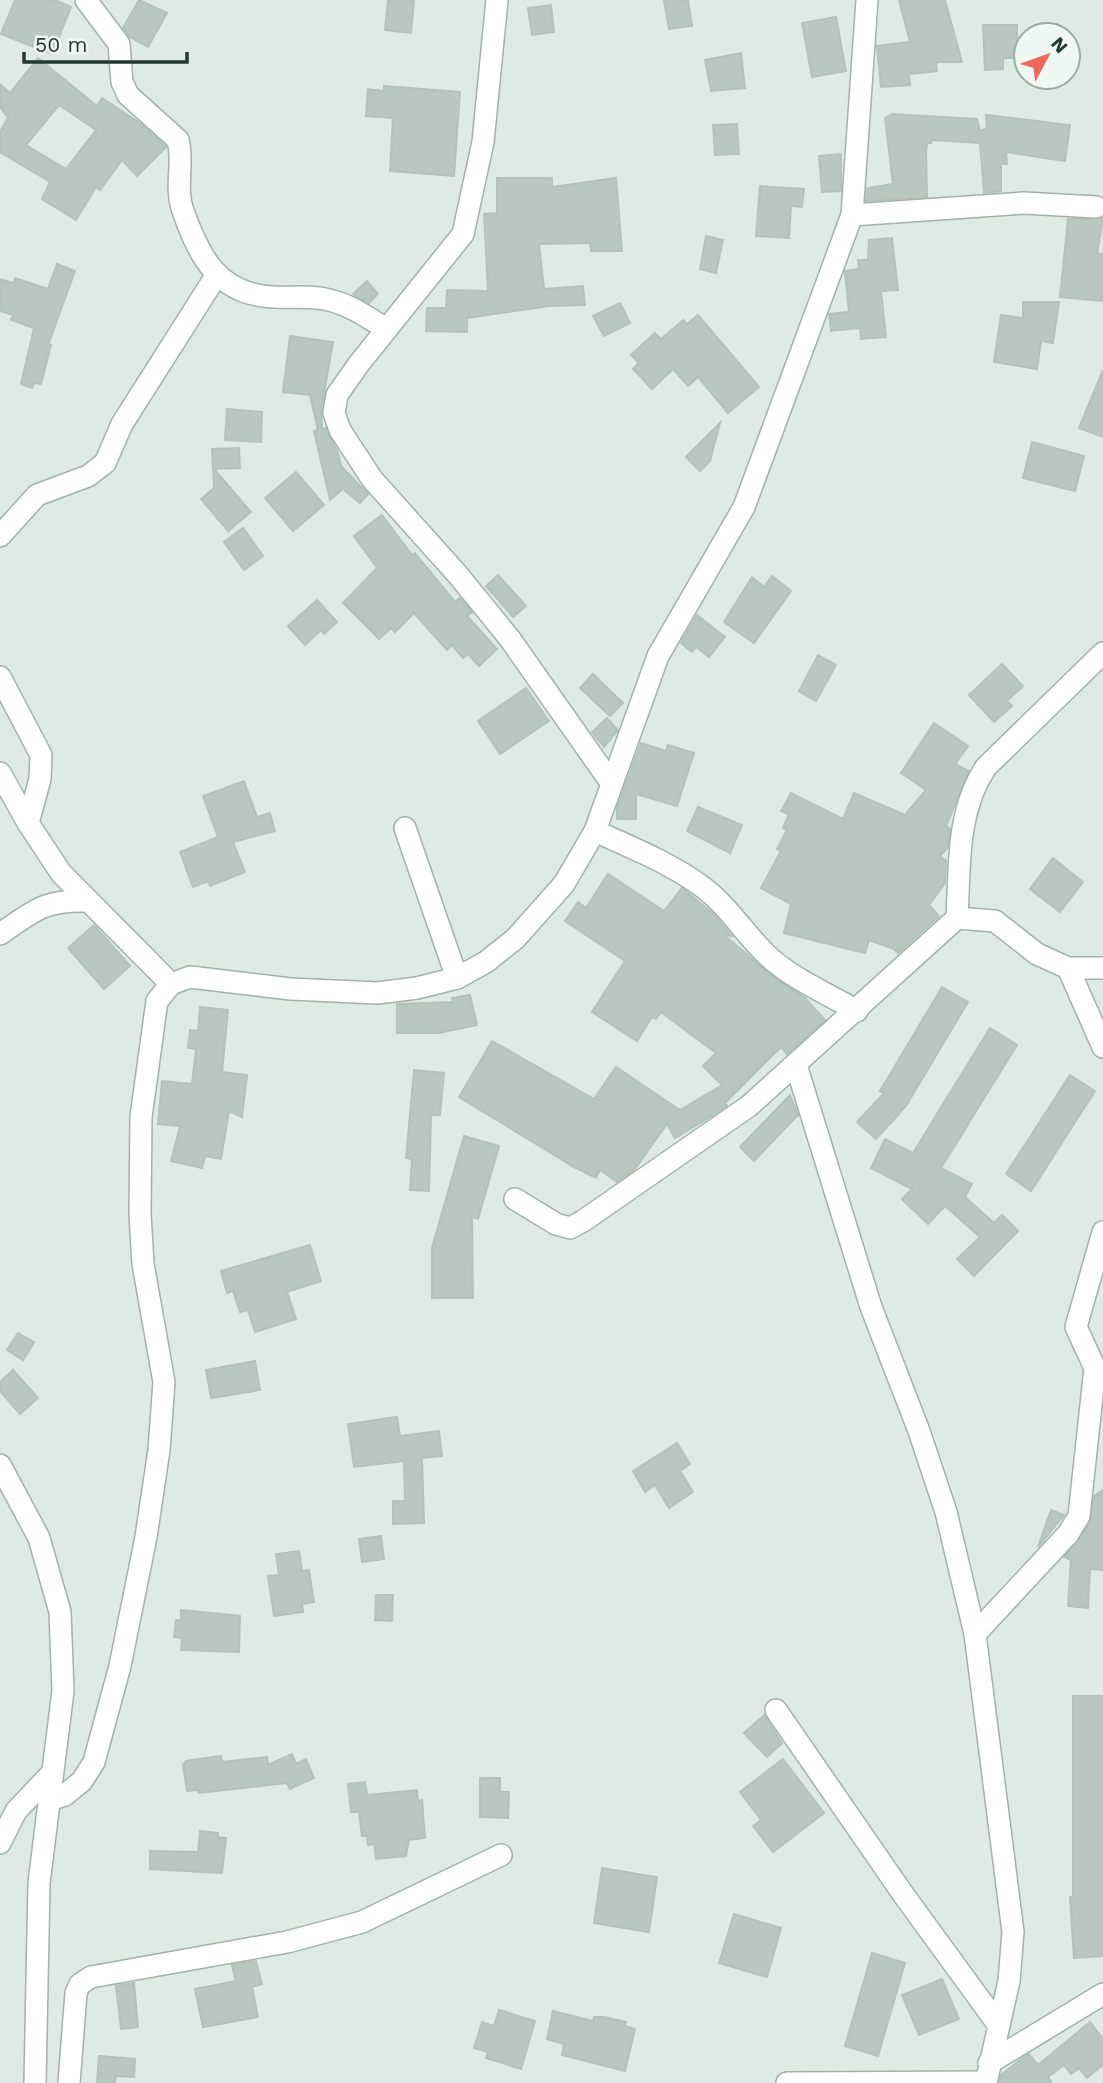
<svg xmlns="http://www.w3.org/2000/svg" width="1103" height="2083" font-family="'Work Sans',sans-serif">
<style>
.building{fill:#b8c7bf;stroke:#b2c3ba;stroke-width:2;fill-rule:evenodd}
.lines{fill:none;stroke-linecap:round;stroke-linejoin:round}
.minor-casing{stroke:#a2b1aa;stroke-width:24}
.minor{stroke:#fff;stroke-width:21}
</style>
<rect width="100%" height="100%" fill="#dfeae4"/>
<!-- building -->
<g class="building">
<polygon points="15,0 55,0 71,7 52,54 1,34"/>
<polygon points="139,0 167,13 148,47 130,37 123,28"/>
<polygon points="388,0 414,0 411,33 385,30"/>
<polygon points="664,0 688,0 692,26 669,29"/>
<polygon points="899,0 945,0 962,62 936,62 937,71 909,74 910,85 881,87 877,46 910,42"/>
<polygon points="551,5 554,32 532,35 528,8"/>
<polygon points="836,17 846,71 812,77 802,23"/>
<polygon points="983,25 1017,25 1017,58 1003,58 1003,69 985,70"/>
<polygon points="741,53 745,88 711,91 705,60"/>
<path d="M38 58 97 106 102 98 141 124 166 147 137 176 122 160 100 190 96 187 76 220 42 199 50 182 0 152V132L8 118 0 107V84L10 93ZM59 105 96 130 66 169 26 145Z"/>
<polygon points="384,86 460,92 454,176 390,171 393,118 366,116 368,89 384,91"/>
<polygon points="892,114 977,119 980,131 987,128 986,115 1070,125 1065,161 1006,152 1007,164 1001,164 1001,191 984,193 980,143 932,140 931,143 927,143 926,153 927,197 866,201 867,188 893,184 885,118"/>
<polygon points="737,124 739,154 715,155 713,125"/>
<polygon points="841,154 841,191 822,192 819,156"/>
<polygon points="497,178 552,178 552,187 616,178 622,251 591,251 590,243 539,244 544,289 583,286 585,305 549,306 467,318 467,332 426,331 427,308 446,308 447,290 488,291 484,214 497,213"/>
<polygon points="760,186 804,189 802,207 791,206 789,238 756,236"/>
<polygon points="1103,218 1097,254 1103,254 1103,301 1060,297 1068,219"/>
<polygon points="706,236 723,240 716,273 700,269"/>
<polygon points="892,238 898,290 881,291 886,337 861,339 860,328 831,331 829,314 849,312 845,271 859,269 858,260 868,260 869,240"/>
<polygon points="57,264 75,271 48,345 51,345 41,384 34,383 32,388 21,384 34,328 11,320 13,315 0,311 0,279 14,283 15,278 48,289"/>
<polygon points="367,281 378,294 369,303 353,294"/>
<polygon points="1023,302 1059,302 1053,343 1041,341 1037,369 994,362 1001,315 1023,318"/>
<polygon points="620,303 630,323 604,336 593,316"/>
<polygon points="698,315 759,387 728,413 698,377 688,386 673,369 652,389 633,369 639,363 631,355 655,333 661,339 683,320 687,324"/>
<polygon points="290,336 333,342 321,411 322,429 326,428 337,450 341,466 368,494 360,503 343,489 330,500 314,431 318,430 310,395 283,392"/>
<polygon points="1103,370 1103,437 1079,428"/>
<polygon points="227,409 262,412 261,442 225,440"/>
<polygon points="720,423 710,461 700,471 686,457"/>
<polygon points="1032,442 1084,456 1075,491 1023,478"/>
<polygon points="239,448 240,468 214,469 251,512 228,531 201,499 214,488 212,449"/>
<polygon points="296,472 324,505 293,531 265,498"/>
<polygon points="382,515 412,555 415,553 455,602 460,598 472,612 467,616 497,649 479,666 468,654 463,658 452,645 447,650 414,613 395,632 391,628 379,639 343,603 377,568 354,536"/>
<polygon points="243,528 263,556 244,570 224,542"/>
<polygon points="498,575 526,606 513,617 486,586"/>
<polygon points="772,576 791,591 754,643 724,622 752,577 764,587"/>
<polygon points="317,600 337,622 324,634 321,630 305,645 288,626"/>
<polygon points="697,615 725,637 709,657 696,647 692,652 681,643"/>
<polygon points="818,655 836,665 816,701 799,691"/>
<polygon points="1002,664 1023,686 1007,701 1012,706 994,722 969,695"/>
<polygon points="593,674 623,703 610,716 580,688"/>
<polygon points="526,688 549,721 500,754 478,721"/>
<polygon points="607,718 618,730 604,747 592,732"/>
<polygon points="934,723 968,746 955,764 969,771 946,826 950,829 948,847 940,856 946,861 945,883 929,905 939,916 898,953 894,949 869,940 865,953 784,933 791,904 761,888 781,851 777,849 787,830 783,828 789,814 781,811 791,793 843,819 854,793 905,815 926,790 901,773"/>
<polygon points="641,743 666,751 668,745 694,753 677,806 636,794 636,819 617,819 617,808"/>
<polygon points="244,781 257,817 270,813 275,831 233,842 245,872 210,886 208,881 193,887 180,852 218,837 203,796"/>
<polygon points="698,807 742,825 730,853 687,831"/>
<polygon points="1053,858 1083,882 1060,912 1030,889"/>
<polygon points="608,874 664,911 682,888 712,913 732,936 723,934 772,976 805,998 825,1020 787,1054 781,1047 725,1103 727,1106 705,1120 675,1138 667,1124 635,1169 617,1182 600,1170 596,1178 574,1167 459,1097 492,1041 594,1099 616,1067 680,1110 722,1085 703,1066 716,1053 661,1012 656,1019 652,1017 637,1041 592,1012 625,961 565,921 578,902 586,908"/>
<polygon points="94,925 130,966 104,989 68,948"/>
<polygon points="942,987 968,1002 906,1106 876,1139 857,1122 884,1093 880,1091"/>
<polygon points="470,995 477,1025 439,1033 397,1033 397,1004 453,1002 452,998"/>
<polygon points="200,1007 228,1010 222,1072 247,1075 242,1117 229,1111 221,1159 205,1156 202,1168 171,1161 180,1126 158,1124 162,1081 192,1084 196,1049 188,1048 190,1030 198,1031"/>
<polygon points="990,1028 1017,1045 941,1168 972,1184 965,1197 994,1223 1002,1215 1018,1231 974,1276 957,1259 980,1237 945,1206 928,1224 902,1199 912,1189 871,1168 885,1139 913,1153"/>
<polygon points="414,1070 444,1073 440,1115 431,1115 429,1191 410,1190 412,1159 406,1158"/>
<polygon points="1070,1075 1095,1091 1031,1191 1006,1174"/>
<polygon points="790,1095 798,1115 754,1161 740,1147"/>
<polygon points="464,1136 499,1146 478,1219 472,1217 473,1298 432,1298 432,1248"/>
<polygon points="310,1245 321,1281 287,1292 296,1319 255,1332 248,1310 240,1312 233,1291 227,1293 221,1271"/>
<polygon points="18,1333 34,1342 23,1360 7,1350"/>
<polygon points="255,1361 260,1390 211,1398 206,1370"/>
<polygon points="13,1370 38,1398 20,1414 0,1391 0,1382"/>
<polygon points="397,1417 400,1436 439,1431 442,1456 422,1458 424,1523 393,1524 393,1501 405,1501 404,1461 354,1467 348,1424"/>
<polygon points="677,1443 690,1464 680,1471 693,1492 669,1508 655,1485 645,1492 633,1471"/>
<polygon points="1103,1490 1103,1570 1090,1569 1088,1608 1068,1606 1071,1560 1064,1557 1090,1523 1094,1496"/>
<polygon points="1051,1510 1064,1515 1038,1547"/>
<polygon points="381,1536 384,1559 362,1562 359,1539"/>
<polygon points="299,1551 302,1571 309,1570 314,1602 302,1604 303,1612 274,1616 268,1576 279,1575 276,1554"/>
<polygon points="376,1595 393,1595 392,1621 375,1620"/>
<polygon points="181,1610 240,1616 239,1652 181,1650 182,1638 174,1637 176,1620 181,1621"/>
<polygon points="1073,1696 1103,1696 1103,1956 1074,1958 1070,1897 1073,1897"/>
<polygon points="764,1715 782,1743 767,1757 744,1733"/>
<polygon points="292,1754 296,1764 306,1759 314,1778 290,1789 287,1783 199,1793 198,1790 187,1791 183,1765 186,1761 221,1756 222,1762 267,1757 268,1765"/>
<polygon points="783,1759 824,1813 773,1852 753,1826 761,1820 740,1792"/>
<polygon points="480,1778 500,1778 500,1792 509,1792 508,1818 480,1817"/>
<polygon points="365,1782 367,1795 417,1790 418,1801 422,1800 425,1838 409,1840 406,1856 376,1859 374,1844 368,1845 367,1836 362,1836 359,1812 351,1812 348,1784"/>
<polygon points="200,1831 218,1833 218,1837 226,1838 222,1873 150,1869 150,1851 198,1852"/>
<polygon points="602,1868 657,1877 649,1932 594,1923"/>
<polygon points="734,1914 781,1928 767,1977 719,1963"/>
<polygon points="872,1953 905,1963 878,2056 845,2046"/>
<polygon points="256,1961 262,1984 252,1987 258,2017 203,2027 195,1989 236,1981 232,1965"/>
<polygon points="942,1979 959,2019 919,2035 902,1995"/>
<polygon points="134,1983 138,2027 121,2029 116,1986"/>
<polygon points="499,2010 535,2021 521,2069 486,2058 488,2052 474,2048 482,2022 494,2026"/>
<polygon points="553,2011 593,2021 594,2017 604,2017 626,2022 625,2026 635,2029 625,2071 562,2055 564,2044 547,2039"/>
<polygon points="1090,2022 1103,2039 1103,2065 1087,2078 1079,2068 1071,2074 1064,2065 1048,2077 1052,2083 999,2083 1001,2075 1025,2056 1029,2054 1038,2065"/>
<polygon points="99,2056 135,2059 134,2077 116,2076 115,2083 97,2083"/>
</g>
<g class="lines">
<!-- minor casing -->
<g class="minor-casing">
<g id="minor">
<path d="M86 0 119 44 122 82 128 95 178 140C184 163 175 185 182 208 199 257 218 295 274 297 293 298 315 295 333 301 352 306 368 318 385 328"/>
<polyline points="497,0 483,142 463,234 358,365 337,395 334,413 340,430 372,479 458,575 510,639 612,784"/>
<polyline points="852,215 1024,203 1096,207"/>
<polyline points="0,536 37,495 88,476 105,463 122,424 216,276"/>
<polyline points="0,677 41,755 40,779 28,823"/>
<polyline points="0,773 28,823 61,873 171,984"/>
<polyline points="405,828 457,978"/>
<path d="M595 831C630 847 668 862 700 885 728 905 745 935 770 958 795 980 828 994 857 1011"/>
<path d="M957 918C960 865 956 812 986 767L1103 653"/>
<path d="M0 934C34 911 43 900 86 901"/>
<polyline points="1068,968 1103,1047"/>
<polyline points="796,1065 871,1307 919,1431 946,1512 975,1634 1013,1932 1009,1981 986,2083"/>
<polyline points="515,1199 556,1224 570,1228 583,1221 749,1106 957,918 995,921 1037,954 1068,968 1103,968"/>
<polyline points="0,1465 39,1538 60,1612 63,1691 39,1883 35,2083"/>
<polyline points="975,1634 1068,1534 1079,1516 1095,1368 1076,1327 1103,1232"/>
<polyline points="776,1710 903,1894 997,2023"/>
<polyline points="49,1800 65,1795 82,1781 94,1762 120,1666 146,1537 159,1450 164,1382 143,1264 140,1214 141,1117 157,1001 171,984 190,977 291,989 377,993 417,988 457,978 486,962 515,939 564,884 595,831 658,656 744,507 852,215 867,0"/>
<polyline points="0,1843 16,1811 52,1773"/>
<polyline points="989,2063 1103,1994"/>
<polyline points="69,2083 76,1993 80,1984 91,1977 287,1942 362,1922 501,1855"/>
<polyline points="787,2083 986,2082"/>
</g>
</g>
<!-- minor -->
<use href="#minor" class="minor"/>
</g>
<!-- north arrow -->
<g transform="translate(1047 56) rotate(49)"><circle r="33" fill="#eff7f2" stroke="#9daba4" stroke-width="2"/>
<path d="M0-5L12 26L0 18L-12 26Z" fill="#ed6a5a"/>
<text y="-10" font-size="19" font-weight="bold" text-anchor="middle" fill="#21392f">N</text>
</g>
<!-- scale -->
<path d="M24 52v10h163v-10" fill="none" stroke="#21392f" stroke-width="3.5"/>
<text x="35" y="52" font-size="21" fill="#21392f" stroke="#eff7f2" stroke-width="5" paint-order="stroke">50 m</text>
</svg>
